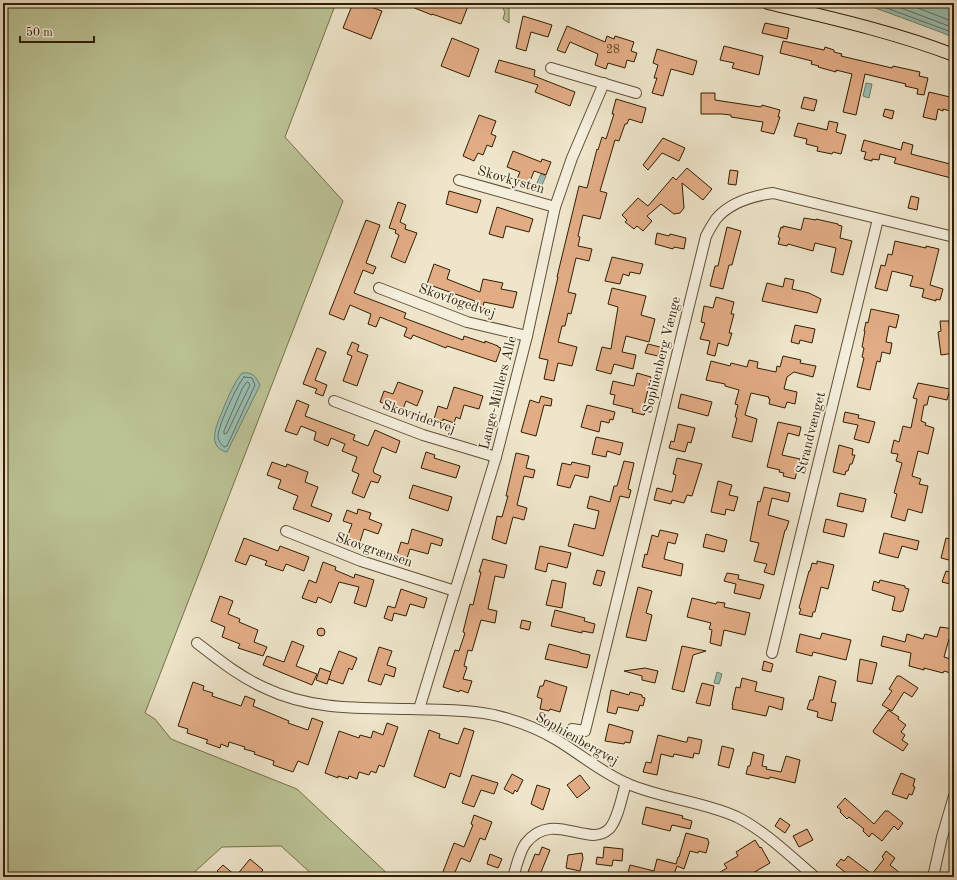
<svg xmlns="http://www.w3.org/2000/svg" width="957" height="880" font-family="'Old Standard TT',serif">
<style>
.green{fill:#bbc395;stroke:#76704c}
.water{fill:#9abfb3;stroke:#707f6d}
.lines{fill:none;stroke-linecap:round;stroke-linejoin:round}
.shore{stroke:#666e5b;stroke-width:1}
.building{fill:#e2ac85;stroke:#311e03}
.minor-casing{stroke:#605035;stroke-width:12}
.major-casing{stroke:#311e03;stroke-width:14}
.minor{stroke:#f4eedd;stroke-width:10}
.major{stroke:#eee5ca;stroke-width:12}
.labels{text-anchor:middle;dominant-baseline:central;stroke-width:3.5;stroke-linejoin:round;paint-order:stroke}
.number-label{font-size:12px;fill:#5d4224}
.street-label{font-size:14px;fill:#311e03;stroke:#f4eedd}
</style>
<rect width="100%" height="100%" fill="#eee5ca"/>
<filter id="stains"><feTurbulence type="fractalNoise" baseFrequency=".005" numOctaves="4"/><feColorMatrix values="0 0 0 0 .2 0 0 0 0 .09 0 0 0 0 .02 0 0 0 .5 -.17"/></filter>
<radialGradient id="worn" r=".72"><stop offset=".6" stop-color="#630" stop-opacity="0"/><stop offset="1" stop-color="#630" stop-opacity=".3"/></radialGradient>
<!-- green -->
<g class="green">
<polygon points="3,3 336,3 285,137 343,201 145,713 155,719 171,739 297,789 391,877 315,877 281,846 222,847 189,877 3,877"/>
<polygon points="500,3 509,3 509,23 503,19 505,12"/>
</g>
<!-- water -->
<g class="water">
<polygon points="862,3 954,3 954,38 943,33"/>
<polygon points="866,83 872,84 869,98 863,96"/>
<polygon points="541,174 546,176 541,187 536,185"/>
<path d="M242 373C252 372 256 376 260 385L227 452C204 447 219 420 224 407 229 395 234 383 242 373Z"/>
<polygon points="717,672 722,674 719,684 714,683"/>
</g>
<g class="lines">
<!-- shore -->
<g class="shore">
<polyline points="873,3 954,33"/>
<polyline points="888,3 954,28"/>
<polyline points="905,3 954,22"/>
<path d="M244 377 252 378 255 385 227 446 224 447C221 444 218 441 218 436 218 426 237 385 244 377Z"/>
<polygon points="248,382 250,385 227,433 224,434 224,431 242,389 246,383"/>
</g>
</g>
<!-- building -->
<g class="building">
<polygon points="353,3 360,3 382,11 371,39 343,28"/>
<polygon points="402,3 459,3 468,6 461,24 432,14 432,15"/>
<polygon points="523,16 552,25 548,37 531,32 526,51 516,48"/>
<polygon points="765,23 789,28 787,39 762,33"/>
<polygon points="567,26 605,42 607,36 614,39 615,36 634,42 631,51 637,53 634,62 627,60 625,68 608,63 606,69 595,65 598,54 570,42 565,53 557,50"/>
<polygon points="452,38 479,49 469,77 441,66"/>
<polygon points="783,41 824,50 825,47 834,50 834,52 842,54 841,56 892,68 893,66 920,72 919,76 928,78 924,95 917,94 918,89 905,86 906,84 865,74 856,115 843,112 852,74 836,70 836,72 818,67 819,66 811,64 812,61 780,53"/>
<polygon points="724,46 763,56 759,75 732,68 734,63 720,60"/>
<polygon points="657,49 697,61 693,75 671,69 663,96 652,93 657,78 654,78 658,65 653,63"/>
<polygon points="499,60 535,70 534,76 575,92 570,106 535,92 538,85 495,72"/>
<polygon points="929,92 954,98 954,112 943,109 943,111 938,109 936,120 923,117"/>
<polygon points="701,93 715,93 715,100 761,107 762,105 780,110 778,117 780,117 774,134 761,131 763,122 731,117 731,115 722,114 701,114"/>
<polygon points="804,97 817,100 814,111 801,108"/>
<polygon points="616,99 646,108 642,123 629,119 627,124 625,124 619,141 615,140 600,191 607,193 600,219 583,215 578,236 580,237 578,246 592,249 589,261 576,258 568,292 576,294 571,314 568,313 565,326 562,326 558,342 577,347 572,366 558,363 554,381 544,379 548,360 539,358 558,277 557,277 579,186 587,188 597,149 598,150 602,137 606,139 614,114 612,114"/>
<polygon points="885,109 894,111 892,119 883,116"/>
<polygon points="479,115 496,121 491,134 496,136 492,147 487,145 483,155 478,153 474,161 463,156"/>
<polygon points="829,121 838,123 836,132 846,135 841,154 833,152 832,154 817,151 818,147 806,144 807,139 794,136 798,123 827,130"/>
<polygon points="663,138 685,148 679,161 662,153 648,170 643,165"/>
<polygon points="864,140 901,150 903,142 913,145 911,154 954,165 951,178 894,163 896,158 880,154 879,160 872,159 872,161 864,159 866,152 861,151"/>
<polygon points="513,151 541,162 542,159 551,162 546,175 534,171 529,184 517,179 520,172 507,167"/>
<polygon points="687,168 712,189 703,200 682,183 684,208 680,213 674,214 661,204 647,216 652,221 643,231 637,226 634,229 625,222 627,220 622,215 638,198 648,206 673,177 676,180"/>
<polygon points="730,170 738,171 736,185 728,184"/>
<polygon points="449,191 481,200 477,213 446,204"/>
<polygon points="911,196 919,198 917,210 908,208"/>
<polygon points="398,202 406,205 400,222 406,225 405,229 417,233 405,263 391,257 399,235 395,233 396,230 389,228"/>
<polygon points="497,207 533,219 529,232 506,226 503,238 489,234"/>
<polygon points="804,218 816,220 816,219 838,224 838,225 842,226 840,238 852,241 843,275 831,272 836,248 815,243 813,251 788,244 787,246 778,244 780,238 778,237 781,227 783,228 783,226 801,230"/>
<polygon points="366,220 380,225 366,263 376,267 373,274 363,270 354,293 406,313 404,318 463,340 464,336 485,343 485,341 498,346 498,347 501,348 496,362 447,346 446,348 413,335 411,339 404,336 407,328 380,317 376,327 368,324 371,314 350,305 344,320 329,314"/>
<polygon points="727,227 741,231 732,265 729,265 723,289 710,286 715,266 718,266"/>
<polygon points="657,233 669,236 670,234 686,238 684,249 674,247 673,249 655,244"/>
<polygon points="895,241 926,248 926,246 939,249 930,285 943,289 940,300 936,299 936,301 922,297 924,289 910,286 913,276 892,271 887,291 875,288 881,265 885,266 888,254 892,255"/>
<polygon points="612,257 643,264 640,274 630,272 629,276 623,274 620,284 605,281"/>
<polygon points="434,264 450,270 447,279 480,292 483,279 503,283 501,289 517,292 513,308 484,302 483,307 474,305 475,301 427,284"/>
<polygon points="785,278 794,280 792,289 809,293 821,299 817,313 762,301 767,283 783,287"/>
<polygon points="612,288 646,296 641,315 655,319 649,342 626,336 622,352 636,355 633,369 614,364 611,374 596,370 602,347 611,349 618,307 608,304"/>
<polygon points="716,297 734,302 731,314 734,314 729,333 732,333 728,346 718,343 715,356 707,354 710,341 700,339 705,323 701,322 704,306 713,308"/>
<polygon points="871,309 899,315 896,328 889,326 886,342 892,343 890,354 882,352 880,362 877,361 870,390 857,387 864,358 862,357 864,348 862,347 865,331 864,331 866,322 868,323"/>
<polygon points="940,321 949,321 950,339 954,339 954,353 941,355 938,332 941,331"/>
<polygon points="795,325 815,329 812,343 800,340 799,344 791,342"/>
<polygon points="352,342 359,345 357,351 368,355 357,386 343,381 352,356 347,354"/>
<polygon points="648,344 660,347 658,356 645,353"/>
<polygon points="317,348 326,352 315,380 327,385 323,396 315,393 317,389 303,384"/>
<polygon points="783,356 801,360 800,363 816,366 813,377 794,372 787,377 784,389 797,392 795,404 787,402 785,408 769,404 770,399 768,398 769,397 751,393 745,415 757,419 752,442 732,437 737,418 735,417 738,405 735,404 739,390 725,386 725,384 706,380 711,361 730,366 731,363 747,367 749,360 758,362 757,368 776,372 777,366 780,367"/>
<polygon points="637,373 651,377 644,406 646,407 644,415 632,412 633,409 613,404 615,395 610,394 613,381 634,386"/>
<polygon points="398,382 423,391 417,406 406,401 403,409 388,403 387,405 380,402 384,391 393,394"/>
<polygon points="918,383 950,389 947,400 929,396 927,405 924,405 921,421 926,423 925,425 934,428 928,454 918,451 912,476 921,479 919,484 928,486 922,513 908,509 905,521 891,517 897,494 894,493 902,463 896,461 898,454 891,453 894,440 899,442 903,426 911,428 917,399 913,398"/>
<polygon points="454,387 483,396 479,409 464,405 460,419 456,417 454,423 443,419 443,421 434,419 438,406 447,409"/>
<polygon points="681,394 712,402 708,416 678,408"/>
<polygon points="541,396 552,399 551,406 544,405 536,436 521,432 530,400 539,403"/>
<polygon points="297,400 309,405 305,416 355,435 353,440 368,446 375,430 400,441 396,453 382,447 373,471 374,472 374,473 381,476 378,483 371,481 364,498 352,493 359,474 352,471 357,457 342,451 345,444 331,438 328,446 314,440 316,432 301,426 297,435 285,431"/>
<polygon points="587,405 615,412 613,420 610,419 609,423 601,421 599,432 581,427"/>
<polygon points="845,412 859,415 858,418 875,422 869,443 854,439 858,425 843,422"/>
<polygon points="778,422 801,427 799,436 788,433 782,455 800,459 795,479 783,476 784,473 779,472 780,470 767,467"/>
<polygon points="678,424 695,428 691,443 688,442 685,452 669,448 671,441 674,442"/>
<polygon points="596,437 623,443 620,455 607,451 606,457 592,454"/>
<polygon points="839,445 853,449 852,455 855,455 852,464 850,464 848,471 846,471 845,475 833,472"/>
<polygon points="426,452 435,455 434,458 460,466 456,478 421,468"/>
<polygon points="516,453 529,456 526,468 535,470 533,478 524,476 517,505 527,508 524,520 513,517 506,544 492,539 497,516 502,517 508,496 506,496"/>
<polygon points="677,458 702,464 692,496 687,495 684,503 672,500 671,504 654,500 657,488 672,492 676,475 673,474"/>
<polygon points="624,461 634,463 628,489 631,490 629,498 620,496 603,556 568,546 574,524 595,529 599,511 587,508 590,496 610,502 614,486 617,486"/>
<polygon points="272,462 286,467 287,464 308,472 305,482 318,487 311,506 332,514 329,522 293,509 298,496 278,488 281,480 267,475"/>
<polygon points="572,462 590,466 588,478 575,475 570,488 557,485 562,463 571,465"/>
<polygon points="718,481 732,485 729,495 738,497 734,511 726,509 725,515 711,512"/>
<polygon points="413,485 452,497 448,511 409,498"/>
<polygon points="764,487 790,493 788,502 772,498 768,515 789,521 786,530 785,530 774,575 764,572 767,564 754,561 759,543 750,541 758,501 760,502"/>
<polygon points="840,493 866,499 863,512 837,506"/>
<polygon points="358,509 371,513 369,519 382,524 378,534 364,529 359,545 346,540 352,524 343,521 347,510 357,514"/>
<polygon points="826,519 847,524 844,537 823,532"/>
<polygon points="412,529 443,539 441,546 431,543 428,554 410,549 406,561 396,558 401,542 408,544"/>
<polygon points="660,530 678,534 675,544 668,542 664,559 683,564 681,576 642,567 645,554 647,555 652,535 658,537"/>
<polygon points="884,533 919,541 917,550 902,546 898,558 879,553"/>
<polygon points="706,534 727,540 724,552 703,547"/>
<polygon points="244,538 278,551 280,546 309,557 304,571 286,564 283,571 265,565 267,561 250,555 246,565 235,561"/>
<polygon points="946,538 954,540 954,557 953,561 941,558"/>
<polygon points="540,546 571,553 567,568 548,563 546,572 535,569"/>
<polygon points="483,559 507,565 504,578 495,576 488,609 497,611 495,623 481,620 472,651 468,650 464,666 467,667 463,679 472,681 468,693 460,690 459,692 443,687 455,650 459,651 465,633 463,632 470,604 473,605 481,572 479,572"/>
<polygon points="817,561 834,565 828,589 821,587 815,612 813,612 812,617 799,614 801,609 799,608 809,571 810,571 812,563 817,564"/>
<polygon points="323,562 336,567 335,570 354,578 355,574 374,580 366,607 354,603 359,587 339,582 331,603 318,597 316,603 302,598 309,580 316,583"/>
<polygon points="597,570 605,572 601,586 593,584"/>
<polygon points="946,571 954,573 954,585 942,582"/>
<polygon points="727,573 739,575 738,579 764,585 760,599 734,593 736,584 724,581"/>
<polygon points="552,580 566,583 562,608 546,605"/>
<polygon points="880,580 905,586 905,588 909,589 903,611 901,611 901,612 892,610 895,597 872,590 874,581 879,583"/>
<polygon points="638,587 652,591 646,613 652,615 646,641 626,637"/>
<polygon points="401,589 427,598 424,608 410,604 406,616 394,613 392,621 384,618 388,606 395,608"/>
<polygon points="220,596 233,601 228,614 240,619 239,622 258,630 254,642 267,647 263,656 238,648 240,644 222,637 225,627 211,621"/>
<polygon points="692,598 716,604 717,602 725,603 724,607 750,613 745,635 724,630 721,646 710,643 712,630 709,629 711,623 687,617"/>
<polygon points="555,610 585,618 584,621 595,624 593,633 582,631 582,633 551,626"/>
<polygon points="522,620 531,622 529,630 520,628"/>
<polygon points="940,627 954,629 954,640 949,639 944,657 954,660 954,674 944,671 943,673 924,668 924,670 909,666 911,653 881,646 883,636 905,642 907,634 923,639 925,634 937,637"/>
<circle cx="321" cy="632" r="4"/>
<polygon points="822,633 851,640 846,660 813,652 812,656 796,652 800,634 820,639"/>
<polygon points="292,641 304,646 296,666 317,674 312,685 263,665 267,656 284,662"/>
<polygon points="549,644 580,652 580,653 590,655 587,668 545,659"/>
<polygon points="682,646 706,651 693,655 684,692 672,689"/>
<polygon points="379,647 392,651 387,665 396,668 394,677 385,674 381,685 368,681"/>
<polygon points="339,651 357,658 352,670 349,668 343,684 328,679"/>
<polygon points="860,659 877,663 872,684 857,681"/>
<polygon points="764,661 773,664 771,672 762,670"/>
<polygon points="320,668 331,672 327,684 316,680"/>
<polygon points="645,668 658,671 655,683 642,680 642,676 624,671"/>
<polygon points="819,676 836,681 831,702 836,703 832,721 817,717 818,712 807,709 810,700 813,700"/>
<polygon points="897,676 900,676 918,688 912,697 904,692 892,711 882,705 892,691 889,689"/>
<polygon points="742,678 757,682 755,691 784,698 782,710 769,706 766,716 732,709 733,705 732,705 736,687 740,688"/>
<polygon points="545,680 567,687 560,712 550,709 549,711 540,709 542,699 537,697 540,686 543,686"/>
<polygon points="193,682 204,686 203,690 213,693 212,696 241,706 245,696 255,700 253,706 289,721 288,723 308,730 312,718 323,722 308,765 298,761 293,772 273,765 274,761 254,754 255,752 244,749 245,747 229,742 228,747 221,744 220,748 206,743 208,740 187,733 188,729 178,726"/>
<polygon points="702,683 714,686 710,706 696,703"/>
<polygon points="611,690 629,695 630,692 642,695 642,697 645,698 643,706 640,705 638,711 618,707 616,714 607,712"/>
<polygon points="888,710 899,717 898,719 906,725 901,732 905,735 902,740 908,744 903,751 874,733 873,731"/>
<polygon points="387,723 398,727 384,767 379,765 376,773 371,771 369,775 359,772 357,779 349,776 348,779 338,776 338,778 325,773 339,731 359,738 360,735 371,738 373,731 383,735"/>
<polygon points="609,724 633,731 630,743 625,742 624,744 605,741"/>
<polygon points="464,728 474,731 460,777 450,773 445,788 414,776 429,730 440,734 439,738 458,744"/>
<polygon points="658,735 685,742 687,742 688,737 702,740 699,754 694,753 693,758 674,754 673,757 661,754 657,775 643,772 646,762 651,763"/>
<polygon points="722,746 734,749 729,768 718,765"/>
<polygon points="753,752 764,755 762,766 767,767 766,769 781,772 786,756 800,760 795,783 770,777 769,779 746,774 748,766 750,766"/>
<polygon points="901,773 915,779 913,786 915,787 912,795 909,794 907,799 892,794"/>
<polygon points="512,774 523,780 517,792 515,790 513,794 504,789"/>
<polygon points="472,775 498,783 494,794 481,790 474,807 462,803"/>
<polygon points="580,775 590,788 577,798 567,785"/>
<polygon points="537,785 550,789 543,810 531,804"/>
<polygon points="845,798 874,824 885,811 888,811 903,823 898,830 894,826 882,841 872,833 869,837 863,831 864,829 849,817 847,819 840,812 841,810 837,807"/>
<polygon points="646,807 683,816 682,818 692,821 690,829 672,825 670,831 642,824"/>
<polygon points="474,815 492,822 485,840 480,838 470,862 461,858 453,877 441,877 454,843 464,847 473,825 471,824"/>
<polygon points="780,818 790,825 785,833 775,826"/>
<polygon points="807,829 813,840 799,847 793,836"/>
<polygon points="686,833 708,839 708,841 709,842 706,853 699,851 698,853 690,851 684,869 677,866 673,877 666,875 666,877 627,877 630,865 654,871 657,859 676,864 678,857 679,857"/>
<polygon points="755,840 760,848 761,847 770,863 746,877 712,877 727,868 724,864 738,856 736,852"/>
<polygon points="542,847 550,850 539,877 528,872 535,854 539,855"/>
<polygon points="604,847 623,849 622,861 613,860 612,866 596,864 597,857 603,858"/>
<polygon points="886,851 895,858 890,865 905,877 851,877 836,865 841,859 844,861 848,856 872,874 884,859 882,857"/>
<polygon points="582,853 583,858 580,871 566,868 568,855"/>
<polygon points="490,854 502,859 498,868 487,864"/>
<polygon points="250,859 263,870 257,877 224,877 217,871 223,865 236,876"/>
</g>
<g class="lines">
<!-- minor casing -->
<g class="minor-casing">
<g id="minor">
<polyline points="551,68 636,93"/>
<polyline points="459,180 555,207"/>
<polyline points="379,288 467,322 527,336"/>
<polyline points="334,401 423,435 496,457"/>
<polyline points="286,531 361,561 455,591"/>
<path d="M197 643C219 660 240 677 265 688 310 710 360 708 409 709 437 710 466 709 494 715 515 720 537 728 557 740 580 754 601 772 626 783 662 799 702 801 737 817 765 831 791 857 815 877"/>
<polyline points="772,653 878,219"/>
<polyline points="419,709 496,457 527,336 555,207 572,158 604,83"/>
<path d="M572 729 585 731 706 236C709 230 712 225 716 219 730 202 752 196 773 193L954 237"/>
<path d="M513 877C516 868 520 850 526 843 553 809 588 849 609 829 618 820 622 795 626 783"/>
<polyline points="933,877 942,837 954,796"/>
</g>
</g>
<!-- major casing -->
<g class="major-casing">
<path id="major" d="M768 3C831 18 894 32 954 55"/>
</g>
<!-- minor -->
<use href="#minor" class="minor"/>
<!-- major -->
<use href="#major" class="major"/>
</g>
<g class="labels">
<!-- number labels -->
<g class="number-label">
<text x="613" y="50">28</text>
</g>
<!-- street labels -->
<g class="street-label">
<text transform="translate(511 180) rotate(16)">Skovkysten</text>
<text transform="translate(457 301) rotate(19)">Skovfogedvej</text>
<text transform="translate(662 355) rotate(-76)">Sophienberg Vænge</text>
<text transform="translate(498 393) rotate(-76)">Lange-Müllers Alle</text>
<text transform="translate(419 417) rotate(19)">Skovridervej</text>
<text transform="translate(811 433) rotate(-76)">Strandvænget</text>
<text transform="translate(374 550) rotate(19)">Skovgrænsen</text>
<text transform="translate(577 739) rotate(30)">Sophienbergvej</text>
</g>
</g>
<!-- margin -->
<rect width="957" height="880" fill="none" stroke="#eee5ca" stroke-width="16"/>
<rect x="4" y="4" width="949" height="872" fill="none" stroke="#311e03" stroke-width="2"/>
<rect x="8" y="8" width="941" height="864" fill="none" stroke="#311e03"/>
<!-- scale -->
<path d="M20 36v6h74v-6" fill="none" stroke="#311e03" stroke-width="2"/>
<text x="26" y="36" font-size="12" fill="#311e03" stroke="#f4eedd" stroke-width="3" paint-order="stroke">50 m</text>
<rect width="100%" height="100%" filter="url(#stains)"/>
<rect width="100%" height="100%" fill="url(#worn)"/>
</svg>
